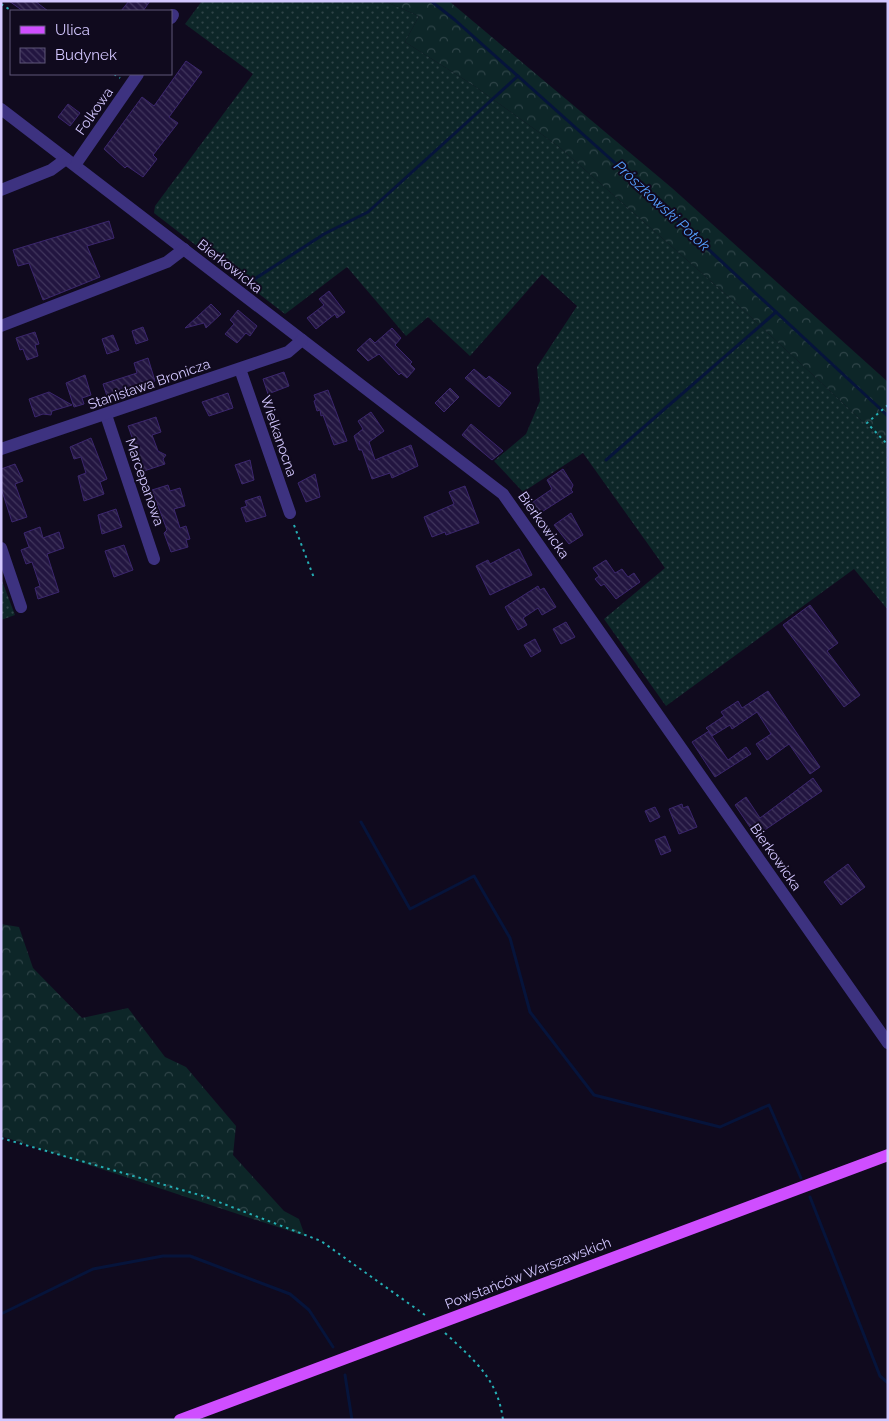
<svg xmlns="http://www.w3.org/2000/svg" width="889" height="1421" font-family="Raleway,sans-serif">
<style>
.grass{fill:url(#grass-dots)}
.forest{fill:url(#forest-crowns)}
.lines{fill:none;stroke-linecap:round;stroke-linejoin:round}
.stream{stroke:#06143b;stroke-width:3}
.building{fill:url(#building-back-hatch);stroke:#3b266d}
.path{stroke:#25afb5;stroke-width:2;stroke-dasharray:2.5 4;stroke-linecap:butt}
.minor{stroke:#3d3280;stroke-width:12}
.major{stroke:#cf4eff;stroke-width:12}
.labels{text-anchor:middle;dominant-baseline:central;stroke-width:4;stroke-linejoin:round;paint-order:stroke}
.street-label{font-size:14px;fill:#d3c7ff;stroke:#100a1e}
.water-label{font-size:15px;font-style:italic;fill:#559fff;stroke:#100a1e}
</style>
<defs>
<pattern id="grass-dots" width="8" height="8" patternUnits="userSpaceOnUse" patternTransform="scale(1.25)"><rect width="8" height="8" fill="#0d2628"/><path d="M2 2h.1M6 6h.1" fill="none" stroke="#2f4448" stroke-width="1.8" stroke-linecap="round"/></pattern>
<pattern id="forest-crowns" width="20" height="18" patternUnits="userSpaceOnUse" patternTransform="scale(1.25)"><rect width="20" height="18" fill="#0d2628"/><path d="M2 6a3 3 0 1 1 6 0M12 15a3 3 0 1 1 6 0" fill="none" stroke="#2f4448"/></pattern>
<pattern id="building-back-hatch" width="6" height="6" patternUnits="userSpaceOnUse" patternTransform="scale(1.25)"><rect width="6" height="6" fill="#221540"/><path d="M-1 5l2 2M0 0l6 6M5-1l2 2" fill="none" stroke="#41365d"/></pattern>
</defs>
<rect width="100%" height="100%" fill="#100a1e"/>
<!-- grass -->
<g class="grass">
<polygon points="202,1 384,1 419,16 405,42 473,85 558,146 739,306 888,445 888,610 854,569 666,706 604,619 665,568 583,453 523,492 494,461 526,434 540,401 537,367 577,306 542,274 470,356 428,317 406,336 347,267 285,314 154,213 155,206 253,74 185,24"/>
<polygon points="1,578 15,615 1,620"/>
</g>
<!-- forest -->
<g class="forest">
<polygon points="384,1 449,1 672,188 888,382 888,445 739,306 558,146 473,85 405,42 419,16"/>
<polygon points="1,924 19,927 33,968 82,1018 128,1008 165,1057 186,1067 236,1126 233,1155 284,1211 299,1219 305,1236 1,1136"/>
</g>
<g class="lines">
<!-- stream -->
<g class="stream">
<polyline points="431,1 455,20 624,171 888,416"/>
<polyline points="253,280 324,234 368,212 518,76"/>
<polyline points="606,460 776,312"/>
<polyline points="361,822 410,909 474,876 510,938 530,1012 594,1095 720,1127 769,1105 801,1178"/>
<polyline points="810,1197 880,1376 888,1383"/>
<polyline points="1,1314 93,1269 163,1256 190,1256 290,1294 309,1310 333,1347"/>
<polyline points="345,1375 352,1420"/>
</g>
</g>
<!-- building -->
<g class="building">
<polygon points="9,1 35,1 48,11 23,11"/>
<polygon points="129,1 150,1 143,11 121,11"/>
<polygon points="186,61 202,72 169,117 178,123 153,155 157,159 143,177 127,166 125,168 104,149 142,97 154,106"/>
<polygon points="68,104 80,113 70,126 58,117"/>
<polygon points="109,221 114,238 87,246 100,277 43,300 29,263 18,266 13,250"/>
<polygon points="329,291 345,312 337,318 335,314 316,329 307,318 324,305 319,299"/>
<polygon points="211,304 221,314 206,328 204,323 185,328"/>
<polygon points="238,310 257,326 250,336 246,333 237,343 225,334 234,324 230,320"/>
<polygon points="143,327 148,340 136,344 132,331"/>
<polygon points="392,328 401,338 395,345 412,362 410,364 415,369 407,378 401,373 399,375 379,354 368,361 357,350 370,338 375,343"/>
<polygon points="35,332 39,344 35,345 38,356 27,360 23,349 20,350 16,338"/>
<polygon points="113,335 119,350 107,354 102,339"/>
<polygon points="148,358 155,381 107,396 103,384 137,373 134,363"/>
<polygon points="474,369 486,379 489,376 511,393 499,407 465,378"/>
<polygon points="284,372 289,386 268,394 263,379"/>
<polygon points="85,375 91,395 82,398 84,404 74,407 66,383"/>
<polygon points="450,388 459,397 444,412 435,403"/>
<polygon points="328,390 347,441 334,445 323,415 321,416 320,410 317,411 314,401 316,400 314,395"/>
<polygon points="49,392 72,405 52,411 51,415 43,414 35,417 29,399"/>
<polygon points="228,393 233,408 209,416 202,402"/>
<polygon points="371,412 384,431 369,442 375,460 411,445 418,466 392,478 390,473 372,479 362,450 359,450 354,436 363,429 358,421"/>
<polygon points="156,417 161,432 152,435 158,451 166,455 163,459 165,464 144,471 128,426"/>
<polygon points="471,424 503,451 492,460 462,435"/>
<polygon points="91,438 107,479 100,482 104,494 84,501 78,476 86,473 81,457 74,459 70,447"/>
<polygon points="250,460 254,480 242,484 235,465"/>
<polygon points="15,464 23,481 15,484 27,517 12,522 1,488 1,469"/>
<polygon points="563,469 573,485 571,490 573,492 537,515 530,504 552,489 547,480"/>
<polygon points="315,474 320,497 306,502 298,483"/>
<polygon points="168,485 170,491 180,488 185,506 174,509 180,528 186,526 190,539 186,540 188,547 171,552 164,533 167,530 152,490"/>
<polygon points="465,486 479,523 446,535 445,532 432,537 424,517 454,504 449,492"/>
<polygon points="260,496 266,516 246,522 241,508 247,506 245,501"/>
<polygon points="116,509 122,527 102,534 98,515"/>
<polygon points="571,513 583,535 569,544 554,525"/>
<polygon points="40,527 43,538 59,532 64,548 47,554 59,592 38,599 35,588 40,586 32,562 26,564 21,550 29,547 24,533"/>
<polygon points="124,545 133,570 114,577 105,551"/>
<polygon points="519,549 532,575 490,595 476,566 488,560 490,564"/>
<polygon points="606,560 615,573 622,569 628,577 634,573 640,582 616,599 604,584 601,586 595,579 599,576 593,568"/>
<polygon points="538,586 540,590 544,588 556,607 542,615 538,608 523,618 527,625 518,630 505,607"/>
<polygon points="810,605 838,643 827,651 860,695 844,707 783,625"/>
<polygon points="566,622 575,637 561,644 553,629"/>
<polygon points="535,639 541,651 531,657 524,645"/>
<polygon points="768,691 820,767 810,774 789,744 767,760 756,744 771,734 757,712 732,729 730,725 712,736 709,732 728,760 746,747 751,754 715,777 692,742 709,731 706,728 724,716 721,712 738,701 742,708"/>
<polygon points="813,778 822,791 756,836 735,805 746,797 760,818"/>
<polygon points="682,804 683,808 688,806 697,827 679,834 669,809"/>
<polygon points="655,807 660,817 650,822 645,811"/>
<polygon points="665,836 671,851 661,855 655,840"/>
<polygon points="848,864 865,887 841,905 824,882"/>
</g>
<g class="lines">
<!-- path -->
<g class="path">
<polyline points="1,4 12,11"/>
<polyline points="114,74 120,78"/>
<polyline points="888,405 867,423 888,445"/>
<polyline points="294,525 314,578"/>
<polyline points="1,1138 203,1196 321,1241 425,1315"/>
<path d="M445 1333C474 1360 498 1379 503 1420"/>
</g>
<!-- minor -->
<g class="minor">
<polyline points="171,18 173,15"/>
<polyline points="1,109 503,494 888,1043"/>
<polyline points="75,165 138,74"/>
<polyline points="1,190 51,170 66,159"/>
<polyline points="1,326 167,262 184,249"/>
<polyline points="240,369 290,513"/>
<polyline points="106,415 154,559"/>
<polyline points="1,449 288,352 302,340"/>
<polyline points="1,548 21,607"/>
</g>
<!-- major -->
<polyline class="major" points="180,1420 888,1155"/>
</g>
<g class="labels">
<!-- street labels -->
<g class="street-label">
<text transform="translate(94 111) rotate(-55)">Folkowa</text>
<text transform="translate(230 266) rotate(38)">Bierkowicka</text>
<text transform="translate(149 384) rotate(-19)">Stanisława Bronicza</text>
<text transform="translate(279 436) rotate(71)">Wielkanocna</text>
<text transform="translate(145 482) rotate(71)">Marcepanowa</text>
<text transform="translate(544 525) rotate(55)">Bierkowicka</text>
<text transform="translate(776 857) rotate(55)">Bierkowicka</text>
<text transform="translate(528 1273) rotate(-21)">Powstańców Warszawskich</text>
</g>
<!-- water labels -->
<g class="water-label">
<text transform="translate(662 206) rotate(43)">Prószkowski Potok</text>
</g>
</g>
<!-- border -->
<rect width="889" height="1421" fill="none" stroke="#d3c7ff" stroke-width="5"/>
<!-- legend -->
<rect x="10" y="10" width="162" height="65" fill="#100a1e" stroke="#5e5678"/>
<rect x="20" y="26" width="25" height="8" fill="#cf4eff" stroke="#5e5678"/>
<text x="55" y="35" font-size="15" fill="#d3c7ff">Ulica</text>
<rect x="20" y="48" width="25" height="15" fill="url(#building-back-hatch)" stroke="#5e5678"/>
<text x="55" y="60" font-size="15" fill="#d3c7ff">Budynek</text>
</svg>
